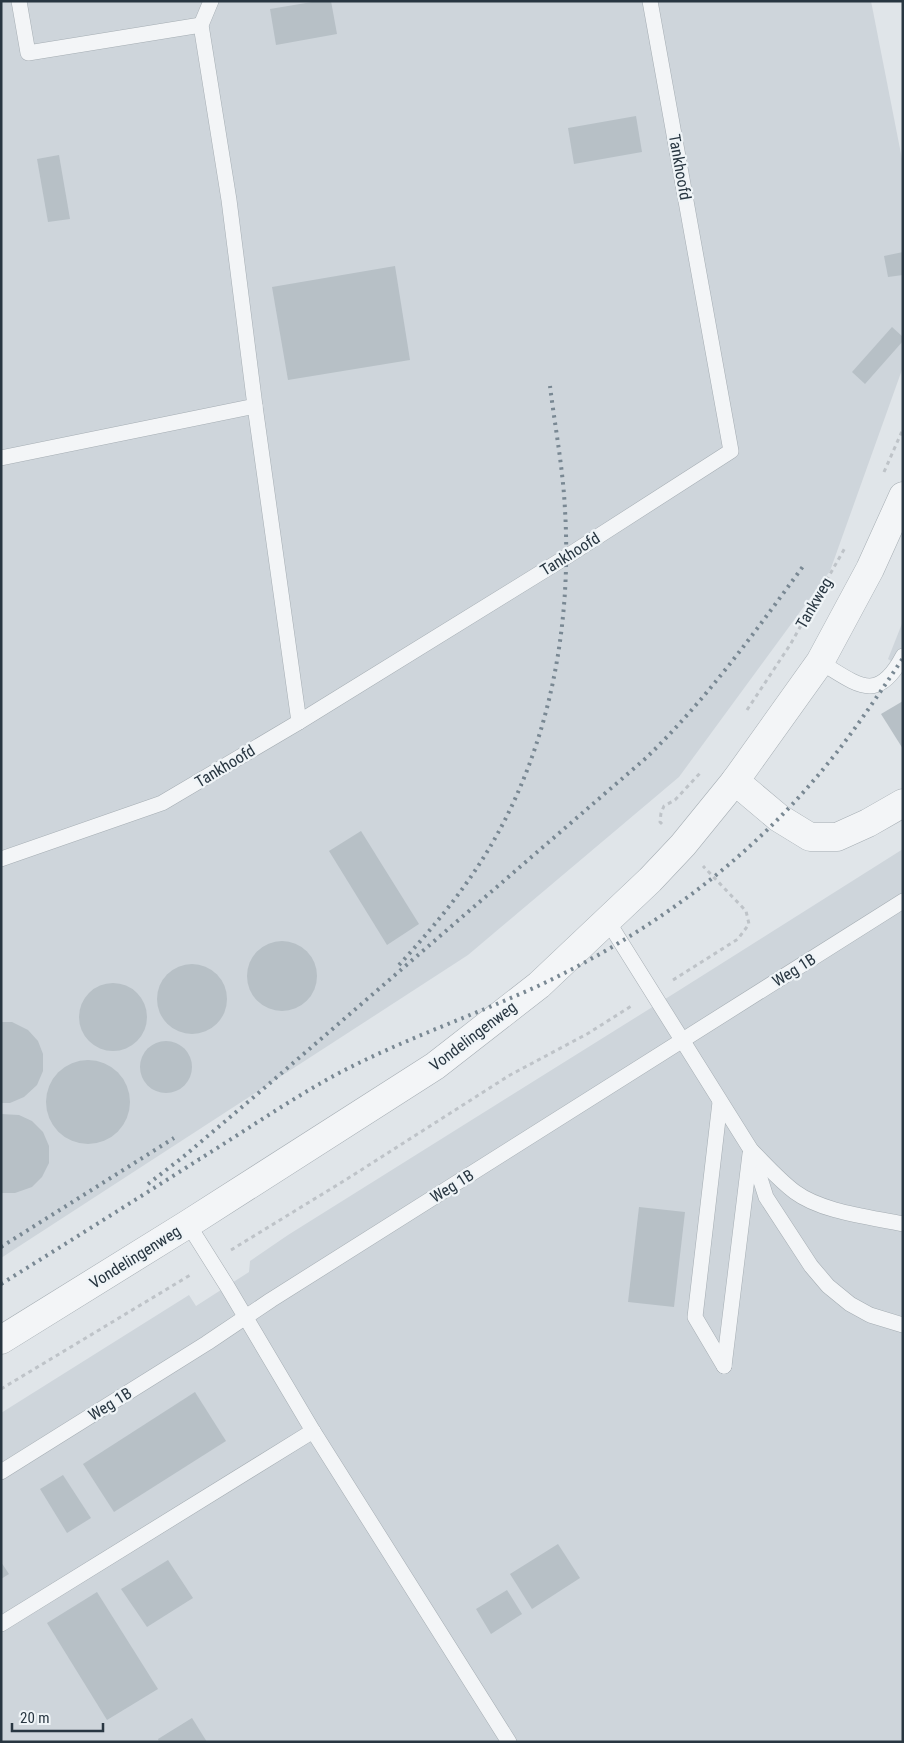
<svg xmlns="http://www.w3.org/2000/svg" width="904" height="1743" font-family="'Roboto Condensed',sans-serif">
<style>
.built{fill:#ced5db}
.building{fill:#b7c0c6}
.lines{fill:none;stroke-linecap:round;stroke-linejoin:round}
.service-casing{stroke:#a5adb3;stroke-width:16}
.minor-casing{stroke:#a5adb3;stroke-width:29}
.path{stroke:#bec3c8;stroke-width:3;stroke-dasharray:4 4;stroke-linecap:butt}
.service{stroke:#f3f5f7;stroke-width:15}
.minor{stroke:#f3f5f7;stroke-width:28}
.rail{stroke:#798893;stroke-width:4;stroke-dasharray:2.5 5;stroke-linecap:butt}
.labels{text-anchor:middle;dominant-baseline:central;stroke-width:4.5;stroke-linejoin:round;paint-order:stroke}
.street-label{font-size:16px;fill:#283641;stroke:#eff4f7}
</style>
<rect width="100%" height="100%" fill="#e0e5e9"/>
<!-- built -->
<g class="built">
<polygon points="1,1 871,1 903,164 903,367 830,571 679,777 468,955 1,1258"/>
<polygon points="903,621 903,669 888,659"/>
<polygon points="903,849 903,1742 1,1742 1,1413 189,1295 196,1306 249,1272 250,1261 288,1235 678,991"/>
</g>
<!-- building -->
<g class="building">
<polygon points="318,1 331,1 337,34 276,45 270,9"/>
<polygon points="636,116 642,152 574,164 568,128"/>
<polygon points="59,155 70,219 48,222 37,159"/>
<polygon points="903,252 903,275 888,277 884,256"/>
<polygon points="395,266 410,360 288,380 272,287"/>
<polygon points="892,327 903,337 903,341 865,384 852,372"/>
<polygon points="903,701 903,749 881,714"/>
<polygon points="361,831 419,924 387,945 329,851"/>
<circle cx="282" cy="976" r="35"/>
<circle cx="192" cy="999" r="35"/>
<circle cx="113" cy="1017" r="34"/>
<polygon points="1,1022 12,1022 28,1030 38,1041 43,1054 43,1071 37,1085 24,1097 10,1103 1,1103"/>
<circle cx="166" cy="1067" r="26"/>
<circle cx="88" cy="1102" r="42"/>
<polygon points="1,1114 19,1115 32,1121 43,1132 49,1146 49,1163 42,1177 32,1187 15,1193 1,1193"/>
<polygon points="639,1207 685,1212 674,1307 628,1302"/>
<polygon points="195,1392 226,1441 114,1512 83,1464"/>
<polygon points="63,1475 91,1518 67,1533 40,1489"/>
<polygon points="558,1544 580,1578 532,1609 510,1574"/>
<polygon points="168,1560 193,1598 147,1627 121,1589"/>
<polygon points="1,1562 9,1574 1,1579"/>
<polygon points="507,1590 522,1614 491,1634 476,1609"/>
<polygon points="97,1592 158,1689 107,1720 47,1623"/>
<polygon points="192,1718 207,1742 159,1742 158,1739"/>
</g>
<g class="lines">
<!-- service casing -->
<g class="service-casing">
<g id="service">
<polyline points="19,1 28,53 201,25"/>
<polyline points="211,1 201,25 229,200 255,406 299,722"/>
<polyline points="1,458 255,406"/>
<path d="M820 662C857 684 877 705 903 656"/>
<polyline points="1,859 162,803 299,722 566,557 731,451 650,1"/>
<polyline points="607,920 751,1150 766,1197 811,1266 828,1286 850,1304 870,1315 903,1325"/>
<polyline points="720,1102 695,1317 724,1366"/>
<path d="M752 1151C766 1165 779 1180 795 1192 822 1212 870 1217 903 1224"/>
<polyline points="188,1224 227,1286 313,1431 509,1742"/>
<polyline points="724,1366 750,1154"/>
<polyline points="1,1472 207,1343 271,1300 903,901"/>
<polyline points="1,1624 313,1431"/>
</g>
</g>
<!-- minor casing -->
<g class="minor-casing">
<g id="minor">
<polyline points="735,781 820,662 870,569 903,496"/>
<polyline points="1,1340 188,1224 435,1066 539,985 650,880 683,845 735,781 779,818 810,837 837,837 868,823 903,803"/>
</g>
</g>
<!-- path -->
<g class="path">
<polyline points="884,472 903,429"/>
<polyline points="747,710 790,645 846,546"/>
<polyline points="662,824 660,822 661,813 664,806 675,800 702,771"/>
<polyline points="673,980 738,939 749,924 746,911 703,866"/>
<polyline points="231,1250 347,1179 510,1075 587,1034 633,1005"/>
<polyline points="1,1389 192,1274"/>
</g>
<!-- service -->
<use href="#service" class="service"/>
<!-- minor -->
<use href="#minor" class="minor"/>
<!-- rail -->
<g class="rail">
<path d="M399 965C431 930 462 893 487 852 549 750 572 628 565 510 563 468 555 427 550 386"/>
<path d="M148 1184 183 1157 255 1096 646 758C706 700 755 632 804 565"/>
<polyline points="1,1247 174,1138"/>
<path d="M1 1284C72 1240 143 1195 214 1150 252 1126 289 1101 328 1079 395 1042 468 1018 538 986 642 937 739 868 814 780 847 742 875 700 903 658"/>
</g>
</g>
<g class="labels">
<!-- street labels -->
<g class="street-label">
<text transform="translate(680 167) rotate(80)">Tankhoofd</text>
<text transform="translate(570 554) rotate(-32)">Tankhoofd</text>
<text transform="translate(814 603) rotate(-60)">Tankweg</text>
<text transform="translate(225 766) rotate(-31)">Tankhoofd</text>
<text transform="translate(794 970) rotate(-32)">Weg 1B</text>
<text transform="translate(473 1036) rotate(-37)">Vondelingenweg</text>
<text transform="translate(452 1186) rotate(-32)">Weg 1B</text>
<text transform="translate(135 1257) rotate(-32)">Vondelingenweg</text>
<text transform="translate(110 1404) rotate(-32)">Weg 1B</text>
</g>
</g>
<!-- border -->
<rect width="904" height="1743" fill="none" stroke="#283641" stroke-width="5"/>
<!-- scale -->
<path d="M12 1723v8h91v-8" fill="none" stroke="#283641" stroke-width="2.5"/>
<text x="20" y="1723" font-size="15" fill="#283641" stroke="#eff4f7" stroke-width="4" paint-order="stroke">20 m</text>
</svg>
